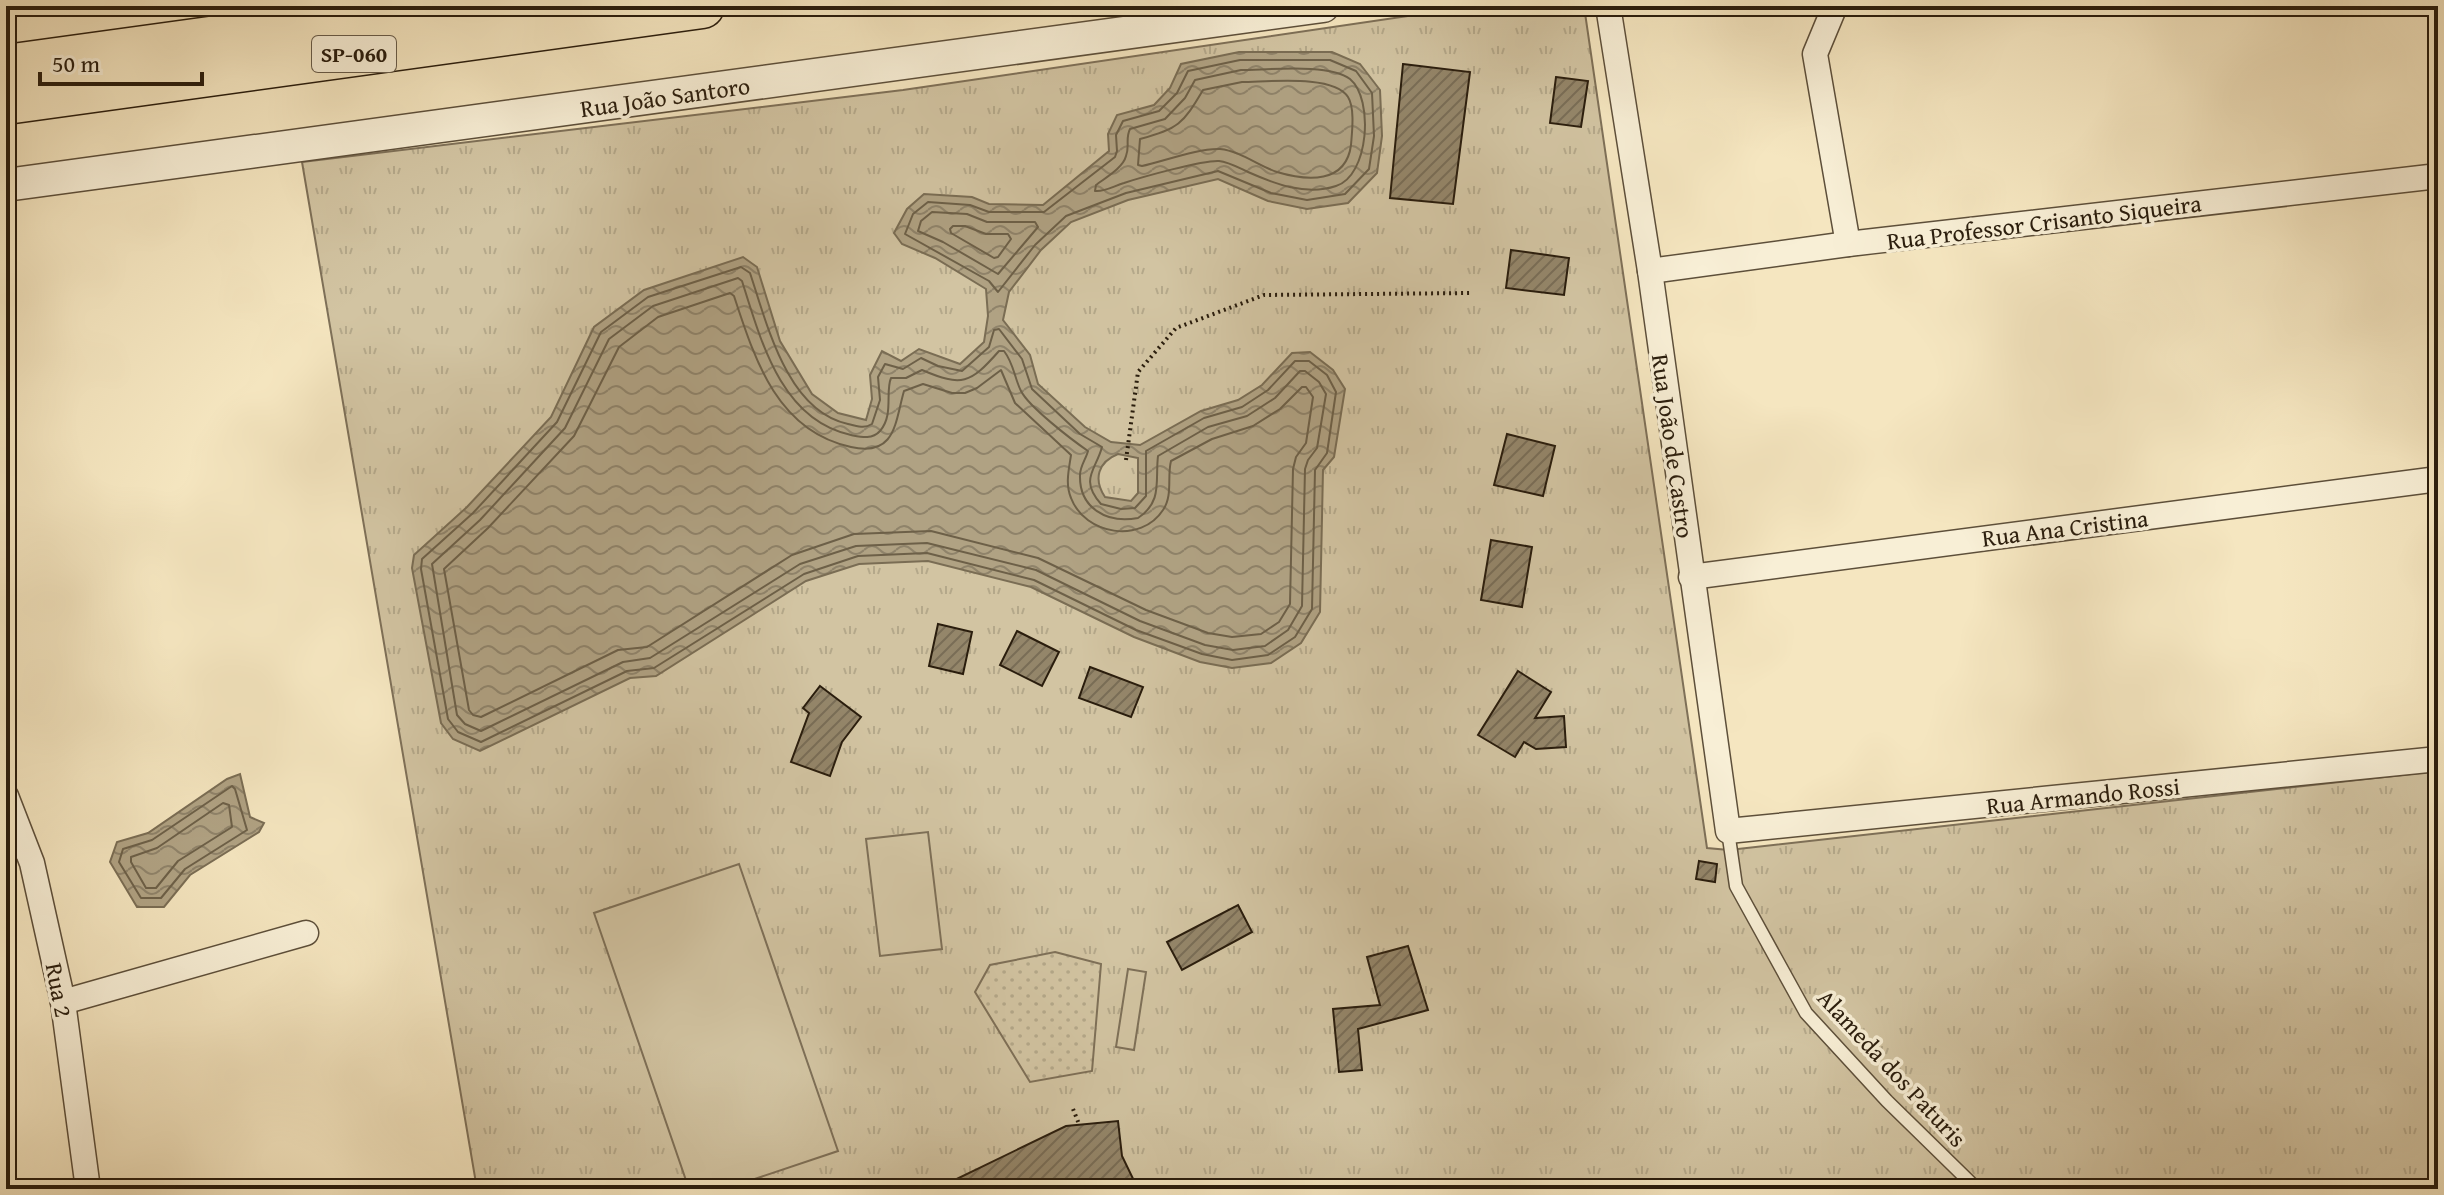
<svg xmlns="http://www.w3.org/2000/svg" width="2444" height="1195" font-family="'Gentium Book Plus',serif">
<style>
.grass{fill:url(#grass-tufts);stroke:#7e7058;stroke-width:2}
.park{fill:url(#park-dots);stroke:#7e7058;stroke-width:2}
.pitch{fill:#d2c4a2;stroke:#7e7058;stroke-width:2}
.water{fill:url(#water-waves);stroke:#7a6d54;stroke-width:2;fill-rule:evenodd}
.lines{fill:none;stroke-linecap:round;stroke-linejoin:round}
.shore{stroke:#6d6048;stroke-width:2}
.building{fill:url(#building-hatch);stroke:#2a1d0d;stroke-width:2}
.service-casing{stroke:#5d4f3a;stroke-width:15}
.minor-casing{stroke:#5d4f3a;stroke-width:27}
.tertiary-casing{stroke:#5d4f3a;stroke-width:35}
.motorway-casing{stroke:#2a1d0d;stroke-width:47}
.path{stroke:#2a1d0d;stroke-width:4;stroke-dasharray:2 4;stroke-linecap:butt}
.service{stroke:#f8efd6;stroke-width:12}
.minor{stroke:#f8efd6;stroke-width:24}
.tertiary{stroke:#f8efd6;stroke-width:32}
.motorway{stroke:#f5e6c0;stroke-width:44}
.labels{text-anchor:middle;dominant-baseline:central;stroke-width:7;stroke-linejoin:round;paint-order:stroke}
.shield{fill:#f8efd6;stroke:#685c49;stroke-width:2}
.shield-label{font-size:22px;font-weight:bold;fill:#2a1d0d}
.street-label{font-size:24px;fill:#2a1d0d;stroke:#f8efd6}
</style>
<defs>
<pattern id="grass-tufts" width="24" height="20" patternUnits="userSpaceOnUse" patternTransform="scale(2)"><rect width="24" height="20" fill="#d2c4a2"/><path d="M3 7l-1-3M5 7V3M7 7l1-3M15 17l-1-3M17 17v-4M19 17l1-3" fill="none" stroke="#b4a88a"/></pattern>
<pattern id="park-dots" width="8" height="8" patternUnits="userSpaceOnUse" patternTransform="scale(2)"><rect width="8" height="8" fill="#d2c4a2"/><path d="M2 2h.1M6 6h.1" fill="none" stroke="#b4a88a" stroke-width="1.8" stroke-linecap="round"/></pattern>
<pattern id="water-waves" width="16" height="10" patternUnits="userSpaceOnUse" patternTransform="scale(2)"><rect width="16" height="10" fill="#b0a283"/><path d="M0 5q4-4 8 0t8 0" fill="none" stroke="#8f836a"/></pattern>
<pattern id="building-hatch" width="6" height="6" patternUnits="userSpaceOnUse" patternTransform="scale(2)"><rect width="6" height="6" fill="#94866a"/><path d="M-1 1l2-2M0 6l6-6M5 7l2-2" fill="none" stroke="#796d56"/></pattern>
</defs>
<rect width="100%" height="100%" fill="#f5e6c0"/>
<filter id="stains"><feTurbulence type="fractalNoise" baseFrequency=".0025" numOctaves="4"/><feColorMatrix values="0 0 0 0 .2 0 0 0 0 .09 0 0 0 0 .02 0 0 0 .5 -.17"/></filter>
<radialGradient id="worn" r=".72"><stop offset=".6" stop-color="#630" stop-opacity="0"/><stop offset="1" stop-color="#630" stop-opacity=".3"/></radialGradient>
<!-- grass -->
<polygon class="grass" points="1476,6 1584,6 1707,848 1729,850 2438,771 2438,1189 477,1189 302,162 903,90"/>
<!-- park -->
<polygon class="park" points="1055,952 1101,964 1092,1071 1030,1082 975,992 990,965"/>
<!-- pitch -->
<g class="pitch">
<polygon points="928,832 942,949 880,956 866,839"/>
<polygon points="739,864 838,1151 725,1189 689,1189 594,913"/>
<polygon points="1128,969 1146,972 1134,1050 1116,1047"/>
</g>
<!-- water -->
<g class="water">
<path d="M1239 52H1332L1360 64 1380 90 1382 136 1377 173 1348 203 1307 209 1268 201 1218 179 1128 200 1071 222 1041 250 1009 292 1003 320 1030 355 1038 384 1085 427 1111 442 1140 445 1201 411 1238 400 1262 385 1292 353 1310 352 1333 370 1345 389 1334 457 1323 470 1320 612 1301 643 1271 663 1232 668 1200 662 1134 637 1031 587 928 561 859 564 806 581 656 676 630 678 480 751 453 739 441 723 412 568 414 555 467 507 551 417 594 327 644 290 743 257 757 267 780 341 812 394 838 413 866 420 872 399 870 375 882 351 901 361 919 349 960 364 984 342 988 316 986 289 935 258 902 244 894 233 907 209 924 194 972 197 989 204 1043 205 1109 151 1108 134 1117 115 1154 105 1170 88 1181 64ZM1118 454 1138 458V493L1131 501 1105 497C1093 479 1098 462 1118 454Z"/>
<polygon points="240,774 250,817 264,823 259,832 190,875 164,907 137,907 110,862 117,842 148,833 227,779"/>
</g>
<g class="lines">
<!-- shore -->
<g class="shore">
<polygon points="1240,60 1330,60 1356,71 1372,93 1374,136 1369,169 1345,194 1307,200 1271,193 1218,171 1126,193 1066,216 1035,245 998,292 989,281 905,234 913,214 928,202 970,205 989,212 1044,212 1115,157 1117,151 1116,135 1123,121 1159,111 1177,93 1188,71"/>
<path d="M1241 70C1267 70 1330 63 1350 79 1374 99 1369 176 1336 186 1306 196 1275 184 1248 172 1239 168 1229 162 1219 161 1203 160 1142 177 1124 183 1114 186 1105 192 1095 191L1096 185C1105 178 1123 168 1126 156 1130 146 1125 139 1130 129L1165 119 1185 98 1195 80Z"/>
<path d="M1242 82C1267 82 1334 74 1348 97 1355 108 1352 132 1351 145 1346 184 1307 181 1277 172 1259 166 1240 151 1220 149 1199 148 1164 161 1142 166L1138 165 1140 139C1178 129 1183 124 1203 90Z"/>
<polygon points="932,212 967,214 987,222 1035,222 1038,227 998,274 943,242 918,231 921,221"/>
<polygon points="953,226 965,226 986,234 1008,234 1011,239 998,257 994,258 951,233 950,229"/>
<path d="M741 267 750 273C767 324 787 411 848 424 858 426 864 429 872 424L880 400 878 377 885 364 903 369 921 358 938 366 962 371 989 347 994 330 999 329 1022 359 1032 389 1080 434 1102 447C1096 470 1079 479 1101 504L1121 509 1135 508 1146 496V451L1204 418 1242 407 1268 390 1295 361H1309L1327 375 1336 392 1327 453 1315 470 1312 609 1295 637 1268 655 1232 660 1202 654 1136 630 1034 580 927 553 858 556 804 574 654 668 627 671 481 742 458 732 448 719 421 569 422 559 473 513 557 422 601 332 648 297Z"/>
<path d="M738 278 742 281C761 341 781 420 851 435 861 437 872 440 880 431 894 415 885 392 891 378H906L922 370C962 387 970 384 999 351H1004C1014 364 1014 377 1021 391 1029 407 1072 440 1088 451 1086 459 1080 466 1080 475 1079 508 1107 524 1138 518 1163 502 1155 480 1158 456L1208 427 1247 416 1275 398 1300 371H1305L1319 382 1326 394 1317 448 1308 460 1305 469 1302 606 1288 630 1265 646 1233 650 1205 645 1140 621 1036 570 927 543 856 546 800 564 650 658 623 662 481 731 465 724 457 715 432 564 480 520 565 428 609 339 653 306Z"/>
<path d="M730 293 734 296C755 360 777 431 851 447 896 457 895 422 904 391L923 384 952 393H965L977 388 1001 370 1015 403 1071 455C1069 469 1065 484 1071 498 1085 535 1141 544 1163 510 1173 496 1167 476 1171 461L1212 439 1253 426 1280 409 1302 387H1306L1313 397 1306 443 1296 457 1293 469 1290 604 1279 622 1261 634 1232 637 1208 633 1146 610 1038 558 931 531 854 534 792 555 647 647 618 650 481 717 473 715 469 710 444 569 488 528 574 436 619 347 658 317Z"/>
<polygon points="232,786 235,789 247,830 185,869 161,898 141,898 119,862 123,849 152,840"/>
<polygon points="223,803 229,805 232,827 178,861 156,888 146,888 131,862 131,857 157,848"/>
</g>
</g>
<!-- building -->
<g class="building">
<polygon points="1403,64 1470,72 1453,204 1390,198"/>
<polygon points="1556,77 1588,81 1581,127 1550,123"/>
<polygon points="1511,250 1569,258 1564,295 1506,288"/>
<polygon points="1507,434 1555,446 1543,496 1494,485"/>
<polygon points="1491,540 1532,547 1522,607 1481,600"/>
<polygon points="938,624 972,632 963,674 929,666"/>
<polygon points="1017,631 1059,652 1042,686 1000,665"/>
<polygon points="1090,667 1143,687 1131,717 1079,698"/>
<polygon points="1518,671 1551,692 1535,718 1564,716 1566,747 1536,749 1524,742 1515,757 1478,735"/>
<polygon points="820,686 861,717 842,742 830,776 791,762 809,713 803,708"/>
<polygon points="1699,861 1717,864 1715,882 1696,879"/>
<polygon points="1238,905 1252,932 1182,970 1167,942"/>
<polygon points="1408,946 1428,1010 1358,1029 1362,1070 1339,1072 1333,1009 1380,1005 1367,957"/>
<polygon points="1118,1121 1122,1156 1138,1189 936,1189 1066,1126"/>
</g>
<g class="lines">
<!-- service casing -->
<g class="service-casing">
<g id="service">
<polyline points="1728,831 1736,886 1806,1013 1887,1101 1977,1189"/>
<polyline points="6,856 27,849"/>
</g>
</g>
<!-- minor casing -->
<g class="minor-casing">
<g id="minor">
<polyline points="1608,6 1650,271 1728,831 2438,759"/>
<polyline points="1835,6 1815,54 1848,244"/>
<polyline points="1650,271 1848,244 2438,176"/>
<polyline points="1691,577 2438,479"/>
<polyline points="6,796 32,863 63,1002 88,1189"/>
<polyline points="63,1002 306,933"/>
</g>
</g>
<!-- tertiary casing -->
<g class="tertiary-casing">
<polyline id="tertiary" points="6,185 1323,6"/>
</g>
<!-- motorway casing -->
<g class="motorway-casing">
<g id="motorway">
<polyline points="6,67 451,6"/>
<polyline points="6,102 702,6"/>
</g>
</g>
<!-- path -->
<g class="path">
<polyline points="1126,460 1138,372 1176,328 1264,295 1472,293"/>
<polyline points="1073,1109 1079,1124"/>
<polyline points="1329,1184 1331,1189"/>
</g>
<!-- service -->
<use href="#service" class="service"/>
<!-- minor -->
<use href="#minor" class="minor"/>
<!-- tertiary -->
<use href="#tertiary" class="tertiary"/>
<!-- motorway -->
<use href="#motorway" class="motorway"/>
</g>
<g class="labels">
<!-- shield labels -->
<rect class="shield" x="312" y="36" width="84" height="36" rx="6"/>
<g class="shield-label">
<text x="354" y="54">SP-060</text>
</g>
<!-- street labels -->
<g class="street-label">
<text transform="translate(665 97) rotate(-8)">Rua João Santoro</text>
<text transform="translate(2044 222) rotate(-7)">Rua Professor Crisanto Siqueira</text>
<text transform="translate(1673 446) rotate(82)">Rua João de Castro</text>
<text transform="translate(2065 528) rotate(-7)">Rua Ana Cristina</text>
<text transform="translate(2083 796) rotate(-6)">Rua Armando Rossi</text>
<text transform="translate(59 990) rotate(79)">Rua 2</text>
<text transform="translate(1892 1068) rotate(47)">Alameda dos Paturis</text>
</g>
</g>
<!-- margin -->
<rect width="2444" height="1195" fill="none" stroke="#f5e6c0" stroke-width="32"/>
<rect x="8" y="8" width="2428" height="1179" fill="none" stroke="#2a1d0d" stroke-width="4"/>
<rect x="16" y="16" width="2412" height="1163" fill="none" stroke="#2a1d0d" stroke-width="2"/>
<!-- scale -->
<path d="M40 72v12h162v-12" fill="none" stroke="#2a1d0d" stroke-width="4"/>
<text x="52" y="72" font-size="24" fill="#2a1d0d" stroke="#f8efd6" stroke-width="6" paint-order="stroke">50 m</text>
<rect width="100%" height="100%" filter="url(#stains)"/>
<rect width="100%" height="100%" fill="url(#worn)"/>
</svg>
